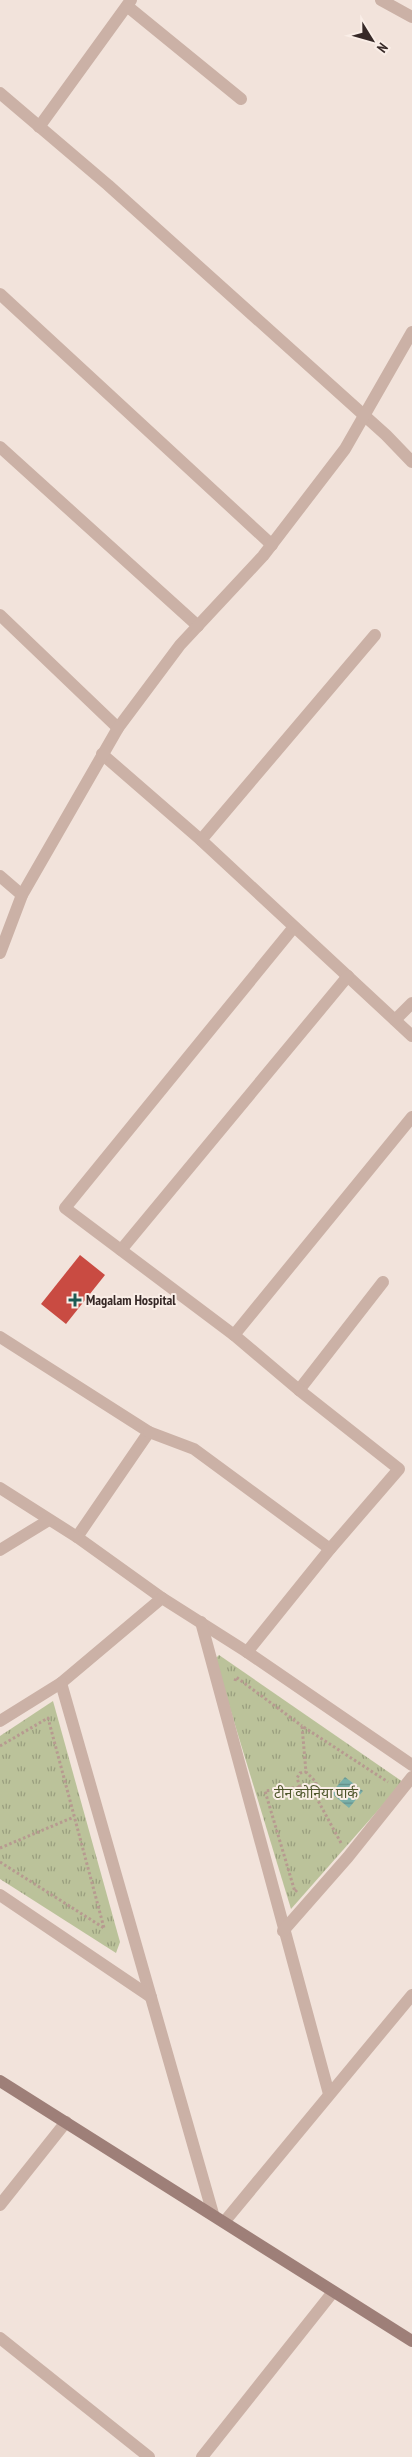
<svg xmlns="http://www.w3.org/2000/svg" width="412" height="2457" font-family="'PT Sans Narrow','Noto Sans Devanagari',sans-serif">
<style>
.grass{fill:url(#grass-tufts)}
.water{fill:url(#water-rules)}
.building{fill:#c94b42}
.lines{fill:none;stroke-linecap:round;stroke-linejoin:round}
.path{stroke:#b79a90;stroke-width:3;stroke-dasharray:2.5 2.5;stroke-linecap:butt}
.street{stroke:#cbb1a6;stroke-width:12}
.secondary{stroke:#9e7f78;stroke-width:12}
.poi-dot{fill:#1c5952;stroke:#faeee7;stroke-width:2}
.labels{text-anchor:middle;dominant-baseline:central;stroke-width:4;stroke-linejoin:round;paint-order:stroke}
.poi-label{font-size:14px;font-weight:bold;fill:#372927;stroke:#faeee7;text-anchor:start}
.park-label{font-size:14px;fill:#4d552a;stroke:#faeee7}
</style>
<defs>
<pattern id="grass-tufts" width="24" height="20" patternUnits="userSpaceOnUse" patternTransform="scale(1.25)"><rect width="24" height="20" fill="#bbc29a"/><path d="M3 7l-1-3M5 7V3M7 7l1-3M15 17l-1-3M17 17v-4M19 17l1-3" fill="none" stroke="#999e7e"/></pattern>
<pattern id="water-rules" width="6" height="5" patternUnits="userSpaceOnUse" patternTransform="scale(1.25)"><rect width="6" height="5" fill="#79b0a9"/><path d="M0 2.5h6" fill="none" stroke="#648f8a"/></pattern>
</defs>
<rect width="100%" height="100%" fill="#f2e3db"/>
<!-- grass -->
<g class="grass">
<polygon points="219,1655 403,1782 291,1909 215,1659"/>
<polygon points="53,1701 120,1942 116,1953 0,1879 0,1736"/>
</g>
<!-- water -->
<polygon class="water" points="345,1777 363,1791 349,1808 331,1793"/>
<!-- building -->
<polygon class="building" points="80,1255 105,1275 66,1324 41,1304"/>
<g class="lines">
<!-- path -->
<g class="path">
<polyline points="235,1681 236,1677 302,1726"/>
<polyline points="0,1746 48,1718 104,1928"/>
<polyline points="300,1787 297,1778 300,1773 306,1772"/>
<polyline points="341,1843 315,1795 316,1782 306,1772 302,1726 388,1782"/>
<polyline points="0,1848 74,1817"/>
<polyline points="0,1862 104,1928"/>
<polyline points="297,1890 295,1892 265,1791 300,1787 305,1793 315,1795"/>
</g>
<!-- street -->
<g class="street">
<polyline points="381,0 412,17"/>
<polyline points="127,6 241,99"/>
<polyline points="0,93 108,185 386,435 412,462"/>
<polyline points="39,127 131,0"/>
<polyline points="0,294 272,545"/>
<polyline points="0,447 198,626"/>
<polyline points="0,615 118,728"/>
<polyline points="102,754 201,840 412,1036"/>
<polyline points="201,840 375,635"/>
<polyline points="0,876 22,895"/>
<polyline points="0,953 22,895 118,728 180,645 263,556 345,449 412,332"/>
<polyline points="395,1020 412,1003"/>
<polyline points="121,1250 348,976"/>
<polyline points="234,1335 65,1208 294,927"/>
<polyline points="0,1337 149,1432 77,1537"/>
<polyline points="299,1390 383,1282"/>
<polyline points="149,1432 194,1449 330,1549"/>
<polyline points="0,1488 77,1537 162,1598 247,1652 412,1765"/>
<polyline points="0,1550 49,1520"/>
<polyline points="162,1598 61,1683 213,2214"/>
<polyline points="201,1622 329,2094"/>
<polyline points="247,1652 330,1549 399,1469 299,1390 234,1335 412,1117"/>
<polyline points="0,1721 61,1683"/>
<polyline points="0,1895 151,1997"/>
<polyline points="283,1931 348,1857 412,1777"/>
<polyline points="0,2205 66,2122"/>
<polyline points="225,2221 412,1995"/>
<polyline points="0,2338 149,2457"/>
<polyline points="202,2457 333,2292"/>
</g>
<!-- secondary -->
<polyline class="secondary" points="0,2081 412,2341"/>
</g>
<!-- markers -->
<path class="poi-dot" d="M72.5 1292.5h5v5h5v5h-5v5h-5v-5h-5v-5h5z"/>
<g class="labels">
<!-- poi labels -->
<g class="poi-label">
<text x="86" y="1300">Magalam Hospital</text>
</g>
<!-- park labels -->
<g class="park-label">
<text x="316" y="1793">टीन कोनिया पार्क</text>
</g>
</g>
<!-- north arrow -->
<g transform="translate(372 40) rotate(127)" stroke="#faeee7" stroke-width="4" paint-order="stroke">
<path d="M0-4L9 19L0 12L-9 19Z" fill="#372927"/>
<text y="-8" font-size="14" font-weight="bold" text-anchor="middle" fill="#372927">N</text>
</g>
</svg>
